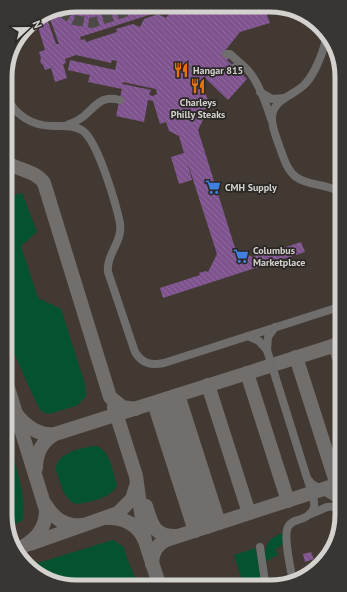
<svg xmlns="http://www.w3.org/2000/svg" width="347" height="592" font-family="'PT Sans',sans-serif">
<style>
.built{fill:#423a32}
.grass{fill:#045230}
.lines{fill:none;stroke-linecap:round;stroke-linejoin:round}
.taxiway{stroke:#716e6c;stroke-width:14}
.building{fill:url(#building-back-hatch)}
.major-tunnel{stroke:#4c4946;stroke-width:10;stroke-dasharray:10 5;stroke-linecap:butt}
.minor{stroke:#706d6d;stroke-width:8}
.major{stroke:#ada8a7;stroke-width:10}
.labels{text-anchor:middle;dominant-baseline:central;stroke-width:3.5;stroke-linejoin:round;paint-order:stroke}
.poi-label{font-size:10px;font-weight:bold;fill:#d4d2cf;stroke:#2a2724;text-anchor:start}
.rim{fill:none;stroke:#d4d2cf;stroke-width:5}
</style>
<defs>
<pattern id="building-back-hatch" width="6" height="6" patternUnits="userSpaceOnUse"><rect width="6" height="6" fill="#7e538e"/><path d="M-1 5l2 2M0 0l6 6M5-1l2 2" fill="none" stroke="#8f6b9d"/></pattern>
</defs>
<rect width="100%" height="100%" fill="#34312e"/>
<!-- built -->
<polygon class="built" points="77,5 284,6 314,20 337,49 342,77 342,520 327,559 298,582 67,586 33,572 10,543 5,515 6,67 29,23"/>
<!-- grass -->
<g class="grass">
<polygon points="22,193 37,232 21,246 38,298 61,309 85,384 86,396 78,405 49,414 42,412 37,404 11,347 5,329 5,198"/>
<path d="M5 428C11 446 29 505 22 521L7 527 5 515Z"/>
<path d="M96 446C111 451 112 471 117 485 112 498 88 503 75 504 67 499 64 494 61 485 60 480 57 475 56 470 55 453 83 447 96 446Z"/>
<path d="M283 533V544L275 550 278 555 265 562C264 546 267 538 283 533Z"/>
<polygon points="113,540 124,547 125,553 138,585 67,586 33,572 28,566"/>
<polygon points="256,548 261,582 243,583 234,555"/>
</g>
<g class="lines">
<!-- taxiway -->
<g class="taxiway">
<path d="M5 161C18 171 35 170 44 183L110 397 122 407 135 409"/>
<polyline points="335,345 342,367"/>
<polyline points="296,357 337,485"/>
<polyline points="247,373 288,501"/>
<path d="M5 378 46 510C46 527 38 537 24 546"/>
<polyline points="208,385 249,513"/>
<polyline points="178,395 219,523"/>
<polyline points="166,399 207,527"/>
<polyline points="154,403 195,531"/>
<polyline points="114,407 136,476 145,541 159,584"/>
<path d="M17 415C26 426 39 436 55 434L342 343"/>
<path d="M36 468C36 454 41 442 55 434"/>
<path d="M45 504C54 518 64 527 82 525"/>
<path d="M146 506C152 525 154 537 177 536"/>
<path d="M108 518C123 517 138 525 144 539"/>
<polyline points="30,544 118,513 132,499 136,486"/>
<path d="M152 564C152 553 156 545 166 540L342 483"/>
</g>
</g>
<!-- building -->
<g class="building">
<polygon points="81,5 177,6 80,37 81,40 85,39 86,42 117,32 116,29 133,24 140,27 144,19 158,14 166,18 170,12 187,6 188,9 199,6 269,6 265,10 270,23 240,32 224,52 229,58 227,60 247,79 228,100 204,77 201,80 209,103 205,105 206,109 201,111 203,120 198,130 235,248 254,258 255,255 261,253 262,255 301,242 305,252 163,298 160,288 200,275 199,273 206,271 208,272 217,254 187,161 192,180 179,184 171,157 184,153 179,136 169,131 166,122 160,124 153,101 148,100 144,122 116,116 123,84 151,90 149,95 153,96 157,94 156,89 123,82 122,89 88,82 90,75 68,70 70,60 115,70 117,61 112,60 111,63 76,55 65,59 66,63 63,64 67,78 55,82 51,68 45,70 43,65 40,62 41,58 39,52 45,50 36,20 46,16 56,44 59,44 49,16"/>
<polygon points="311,552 314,559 305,562 303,554"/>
</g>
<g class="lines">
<!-- major-tunnel -->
<polyline class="major-tunnel" points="61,12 74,20 92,23 146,5"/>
<!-- minor -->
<g class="minor">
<path d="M326 36C325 49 315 73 306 83 296 95 274 98 272 116 271 126 277 139 280 148 284 159 287 170 296 177 310 187 329 183 342 194"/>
<polyline points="226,54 230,54 241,64"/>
<path d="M235 67 241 64C255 73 266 103 271 119"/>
<polyline points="260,92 272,99 284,98"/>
<path d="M6 95C14 115 32 126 53 126 64 126 74 125 83 131 98 142 116 204 120 223 123 242 106 254 108 272L135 352C142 363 150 366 164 363L342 306"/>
<path d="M67 125C73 123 79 120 84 116 97 105 101 95 120 100"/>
<polyline points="248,336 259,341 267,350 307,478 312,484 342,502"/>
<polyline points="267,350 268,337 275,327"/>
<polyline points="311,514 327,507 342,506"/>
<polyline points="260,547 265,582"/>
<path d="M293 582C291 570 283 536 288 527 290 523 294 521 298 520 322 513 314 499 308 481"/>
</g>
<!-- major -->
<g class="major">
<polyline points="80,5 98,9 118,5"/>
<polyline points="60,11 61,12"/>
</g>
</g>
<!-- icons -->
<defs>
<g id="restaurant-bare" transform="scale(1.2)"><path d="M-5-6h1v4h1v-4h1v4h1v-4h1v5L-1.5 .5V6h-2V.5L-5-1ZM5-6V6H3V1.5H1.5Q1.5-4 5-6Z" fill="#e8710a" stroke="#2a2724" stroke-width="2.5" paint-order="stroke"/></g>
<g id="supermarket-bare" transform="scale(1.2)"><path d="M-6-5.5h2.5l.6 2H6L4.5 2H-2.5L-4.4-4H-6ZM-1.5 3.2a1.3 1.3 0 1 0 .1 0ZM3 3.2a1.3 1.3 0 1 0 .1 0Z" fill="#3f7fe0" stroke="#2a2724" stroke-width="2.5" paint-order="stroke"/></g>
</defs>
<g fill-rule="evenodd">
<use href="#restaurant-bare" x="181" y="70"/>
<use href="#restaurant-bare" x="198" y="86"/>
<use href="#supermarket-bare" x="213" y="187"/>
<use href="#supermarket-bare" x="241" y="256"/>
</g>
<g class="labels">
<!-- poi labels -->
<g class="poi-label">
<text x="193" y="70">Hangar 815</text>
<text x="198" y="102" text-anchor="middle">Charleys<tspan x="198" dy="12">Philly Steaks</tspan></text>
<text x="225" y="187">CMH Supply</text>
<text x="253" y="250">Columbus<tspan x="253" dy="12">Marketplace</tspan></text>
</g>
</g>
<!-- crop -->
<path d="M0 0H347V592H0ZM77 12H270A65 65 0 0 1 335 77V515A65 65 0 0 1 270 580H77A65 65 0 0 1 12 515V77A65 65 0 0 1 77 12Z" fill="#383532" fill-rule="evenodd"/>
<path class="rim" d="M77 12H270A65 65 0 0 1 335 77V515A65 65 0 0 1 270 580H77A65 65 0 0 1 12 515V77A65 65 0 0 1 77 12Z"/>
<!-- north arrow -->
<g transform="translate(28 28) rotate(68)" stroke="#2a2724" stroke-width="3" paint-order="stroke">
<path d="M0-3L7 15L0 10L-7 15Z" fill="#d4d2cf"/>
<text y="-6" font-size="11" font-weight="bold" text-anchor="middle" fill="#d4d2cf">N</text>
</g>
</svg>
